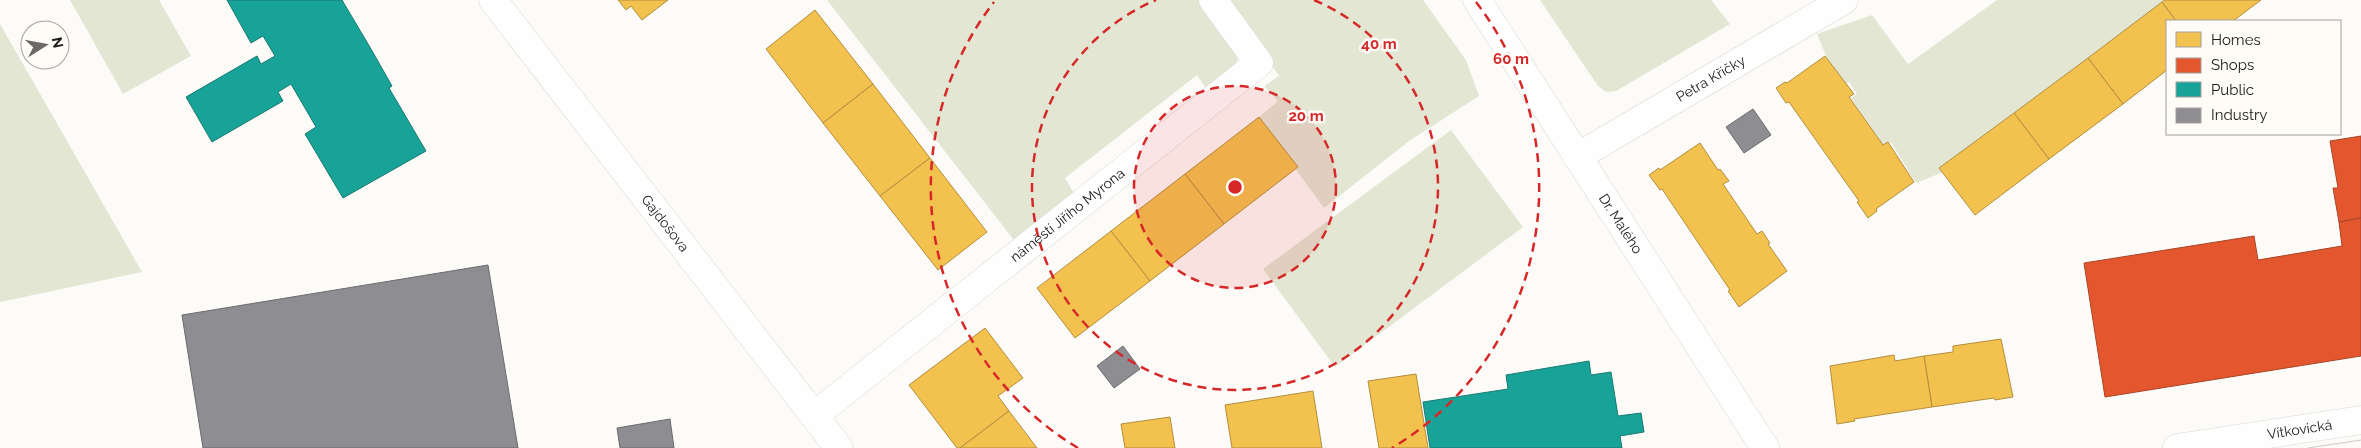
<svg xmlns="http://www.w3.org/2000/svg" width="2361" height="448" font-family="Raleway,sans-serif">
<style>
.green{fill:#e2e6d3}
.homes{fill:#f2c14e;stroke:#b28f3e}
.shops{fill:#e4572e;stroke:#a84527}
.public{fill:#17a398;stroke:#187a71}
.industry{fill:#8d8d92;stroke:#6b6a6d}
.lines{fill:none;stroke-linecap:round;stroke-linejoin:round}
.street-casing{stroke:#d9d7d4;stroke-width:29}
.secondary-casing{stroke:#d9d7d4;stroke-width:29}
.street{stroke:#fffefe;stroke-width:28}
.secondary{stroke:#fffefe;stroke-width:28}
.tram{stroke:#c9c9c8;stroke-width:1}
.ring{fill:none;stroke:#d62828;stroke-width:2.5;stroke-dasharray:9 6}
.labels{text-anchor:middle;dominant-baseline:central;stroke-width:5;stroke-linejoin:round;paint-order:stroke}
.street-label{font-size:14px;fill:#1c1a17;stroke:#fffbf6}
.centre{fill:#d62828;stroke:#fffbf6;stroke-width:2.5}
.ring-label{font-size:15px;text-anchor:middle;font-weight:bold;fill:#d62828;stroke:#fffbf6;stroke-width:5;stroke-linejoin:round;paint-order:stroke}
</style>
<rect width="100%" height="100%" fill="#fdfbf8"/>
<!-- green -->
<g class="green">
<polygon points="70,0 159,0 191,56 123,94"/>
<path d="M827 0H1206C1218 18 1246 48 1235 69 1231 77 1217 84 1210 89L1205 87 1197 75 1065 178 1075 195 1017 244Z"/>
<polygon points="1227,0 1423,0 1466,60 1479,96 1409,141 1324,208 1258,118 1278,101 1264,86 1279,76"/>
<polygon points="1540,0 1711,0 1730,24 1616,91 1606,92 1598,86"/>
<polygon points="1997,0 2169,0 1941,173 1916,183 1891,142 1883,145 1851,98 1857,94 1849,82 1846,84 1827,58 1817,34 1872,15 1908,64"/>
<polygon points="0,24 142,272 0,302"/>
<polygon points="1451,130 1523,227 1335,367 1263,269"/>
</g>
<!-- homes -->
<g class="homes">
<polygon points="618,0 668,0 642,20 631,6 626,10"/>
<polygon points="2165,0 2261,0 2233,21 2176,21 2162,2"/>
<polygon points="2162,2 2176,21 2167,21 2167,70 2123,104 2088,58"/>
<polygon points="815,10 873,84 823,123 766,49"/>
<polygon points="1825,56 1854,94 1849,97 1883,145 1888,142 1914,182 1876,209 1877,211 1868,218 1857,202 1859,201 1789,102 1786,103 1776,88 1785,82 1787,83"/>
<polygon points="2088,58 2123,104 2049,159 2014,113"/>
<polygon points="873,84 930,158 880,196 823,123"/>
<polygon points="2014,113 2049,159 1975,215 1939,168"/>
<polygon points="1259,117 1298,167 1224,224 1185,174"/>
<polygon points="1700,143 1718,170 1720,169 1729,181 1723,184 1757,234 1762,231 1770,243 1768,244 1787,271 1739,307 1728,291 1730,290 1662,189 1660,190 1649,175 1659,168 1660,170"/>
<polygon points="930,158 987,232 938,270 880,196"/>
<polygon points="1185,174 1224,224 1150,281 1111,231"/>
<polygon points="1111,231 1150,281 1075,338 1037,288"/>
<polygon points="985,328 1023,378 998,396 1009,411 960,448 957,448 909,385"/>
<polygon points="2001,339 2013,397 1995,400 1994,398 1932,407 1924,356 1953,352 1953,346"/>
<polygon points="1894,355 1895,361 1924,356 1932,407 1854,419 1855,421 1837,424 1830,366"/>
<polygon points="1416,374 1428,448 1379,448 1368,381"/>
<polygon points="1313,391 1322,448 1232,448 1225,405"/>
<polygon points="1009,411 1037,448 960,448"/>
<polygon points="1170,417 1175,448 1125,448 1121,424"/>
</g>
<!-- shops -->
<g class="shops">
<polygon points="2361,136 2361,218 2339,222 2333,188 2338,188 2330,141"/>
<polygon points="2361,218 2361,356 2105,397 2084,263 2254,236 2258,260 2342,246 2339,222"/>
</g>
<!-- public -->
<g class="public">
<polygon points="227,0 342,0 371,49 392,86 389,88 426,151 343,198 305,134 316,127 291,84 278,92 283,101 212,142 186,97 257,56 261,64 275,56 263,36 251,43"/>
<polygon points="1589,361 1591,375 1611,372 1618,416 1641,413 1644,432 1620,436 1622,448 1430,448 1423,402 1508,389 1506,375"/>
</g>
<!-- industry -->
<g class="industry">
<polygon points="1753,109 1771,135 1744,153 1726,127"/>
<polygon points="488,265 518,448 203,448 182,315"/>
<polygon points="1123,346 1140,369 1114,388 1097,366"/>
<polygon points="670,419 674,448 620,448 617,428"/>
</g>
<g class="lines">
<!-- street casing -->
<g class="street-casing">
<g id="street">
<path id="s1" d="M493 0 839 448"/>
<path id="s2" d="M1477 0 1765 448"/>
<path id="s3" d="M1577 157 1844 0"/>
<path id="s4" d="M815 415 1259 63 1213 0"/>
</g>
</g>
<!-- secondary casing -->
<g class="secondary-casing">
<g id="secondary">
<path id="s5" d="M2177 448 2361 420"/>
</g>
</g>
<!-- street -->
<use href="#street" class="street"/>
<!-- secondary -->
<use href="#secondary" class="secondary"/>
<!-- tram -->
<polyline class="tram" points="2308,448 2361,440"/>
</g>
<!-- distance rings -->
<circle cx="1235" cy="187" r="101" fill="#d62828" fill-opacity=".12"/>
<g class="ring">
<circle cx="1235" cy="187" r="101"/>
<path d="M1314 0A203 203 0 1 1 1156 0"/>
<path d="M1078 448A304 304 0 0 1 994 2M1476 2A304 304 0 0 1 1392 448"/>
</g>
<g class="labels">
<!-- street labels -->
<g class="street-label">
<text stroke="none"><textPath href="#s3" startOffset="155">Petra Křičky</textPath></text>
<text stroke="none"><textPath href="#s4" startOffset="322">náměstí Jiřího Myrona</textPath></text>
<text stroke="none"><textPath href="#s1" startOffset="282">Gajdošova</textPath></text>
<text stroke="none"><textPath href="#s2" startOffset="266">Dr. Malého</textPath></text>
<text stroke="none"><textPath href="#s5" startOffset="124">Vítkovická</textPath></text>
</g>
</g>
<circle cx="1235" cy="187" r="8" class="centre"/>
<g class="ring-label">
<text x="1379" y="49">40 m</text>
<text x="1511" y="64">60 m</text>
<text x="1306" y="121">20 m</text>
</g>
<!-- legend -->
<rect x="2166" y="20" width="175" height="115" fill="#fffbf6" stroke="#a4a19d"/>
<rect x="2176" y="32" width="25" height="15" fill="#f2c14e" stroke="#a4a19d"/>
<text x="2211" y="45" font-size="15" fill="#1c1a17">Homes</text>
<rect x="2176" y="58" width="25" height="15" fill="#e4572e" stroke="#a4a19d"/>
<text x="2211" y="70" font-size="15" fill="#1c1a17">Shops</text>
<rect x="2176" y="82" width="25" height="15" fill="#17a398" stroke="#a4a19d"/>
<text x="2211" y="95" font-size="15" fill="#1c1a17">Public</text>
<rect x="2176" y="108" width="25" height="15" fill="#8d8d92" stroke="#a4a19d"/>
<text x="2211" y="120" font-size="15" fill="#1c1a17">Industry</text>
<!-- north arrow -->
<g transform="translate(45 45) rotate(79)"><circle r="24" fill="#fffbf6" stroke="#a4a19d"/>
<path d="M0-4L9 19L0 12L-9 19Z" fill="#6b6966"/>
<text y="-8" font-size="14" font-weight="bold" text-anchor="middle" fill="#1c1a17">N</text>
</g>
</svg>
